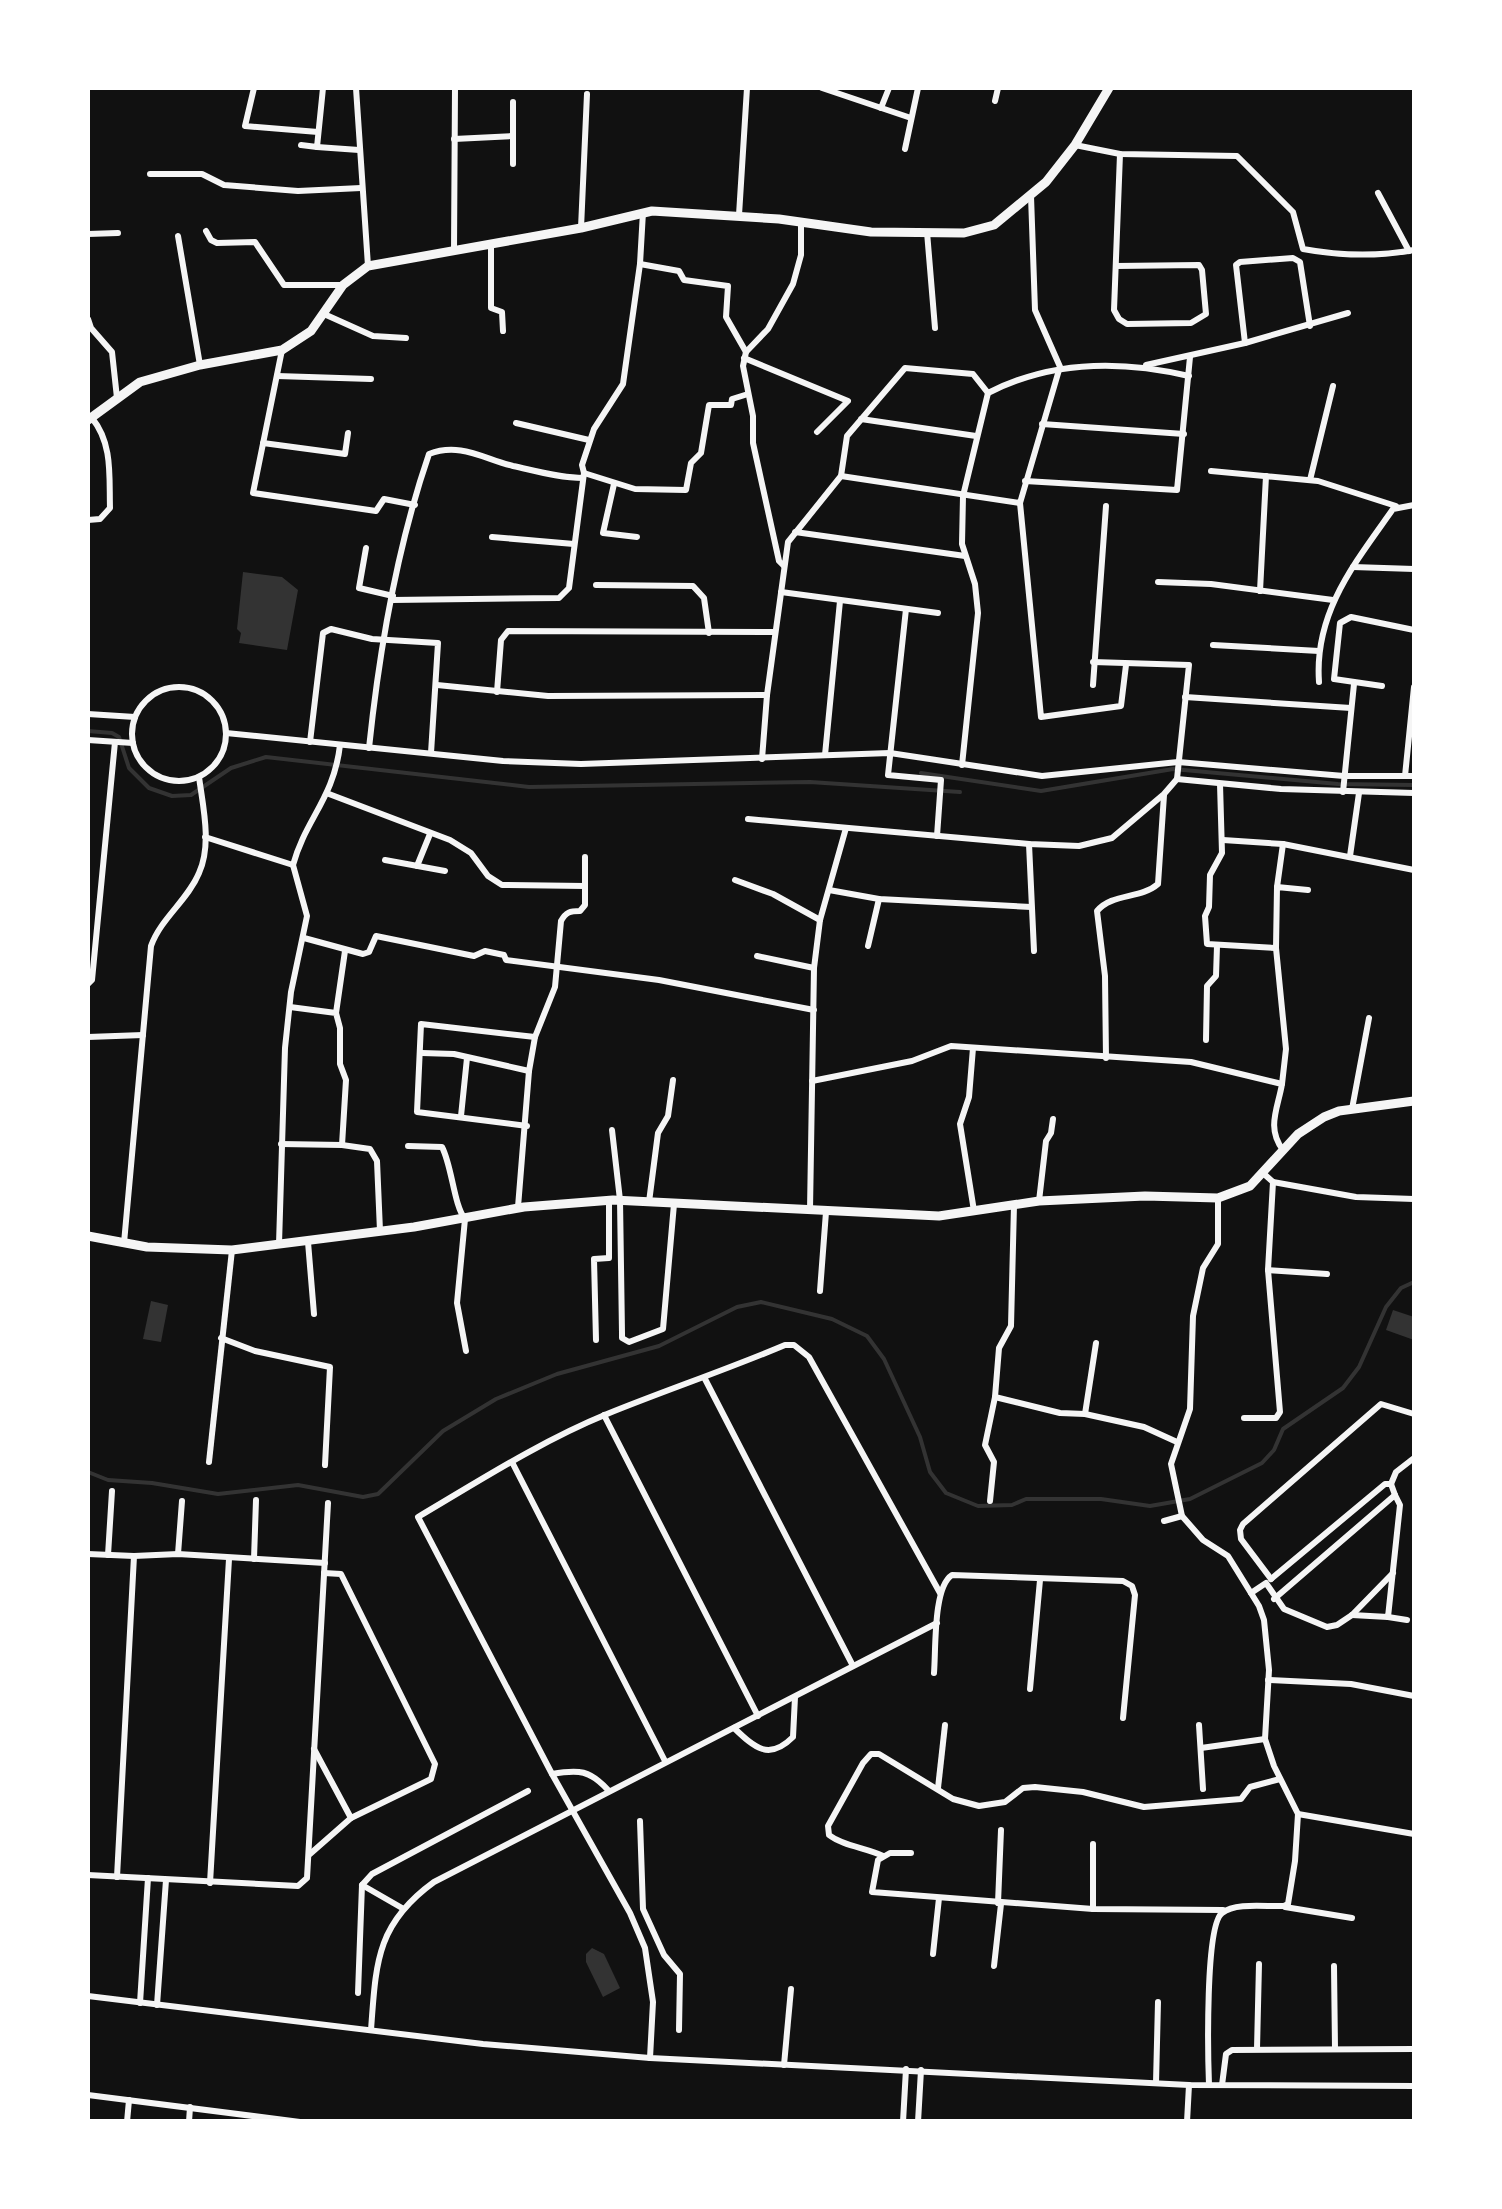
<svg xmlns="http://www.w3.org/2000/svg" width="1502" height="2209" font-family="Lora,serif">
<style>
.water{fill:#333}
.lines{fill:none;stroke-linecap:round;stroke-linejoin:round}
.stream{stroke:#333;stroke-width:4}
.minor{stroke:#f5f5f5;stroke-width:6}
.tertiary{stroke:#f5f5f5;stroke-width:9}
</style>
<rect width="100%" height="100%" fill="#111"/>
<!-- water -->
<g class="water">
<polygon points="243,572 282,577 298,590 287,650 239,643 241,633 237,629"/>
<polygon points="151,1301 168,1305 161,1342 143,1339"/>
<polygon points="1393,1310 1414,1317 1414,1340 1386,1330"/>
<polygon points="592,1948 604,1954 620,1988 603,1997 586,1962 586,1954"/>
</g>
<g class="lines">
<!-- stream -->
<g class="stream">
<polyline points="88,731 112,733 119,737 129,768 149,788 172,796 191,795 231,768 266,757 529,787 810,782 960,792"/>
<polyline points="921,773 1041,791 1173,769 1338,784 1414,785"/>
<polyline points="88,1472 108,1480 152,1483 218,1494 298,1485 363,1497 378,1494 443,1431 496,1399 557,1374 659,1346 737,1307 761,1302 832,1319 867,1336 884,1359 920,1437 930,1472 946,1493 978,1506 1012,1505 1026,1499 1101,1499 1150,1506 1190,1499 1262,1463 1274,1450 1283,1429 1343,1388 1359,1367 1386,1307 1401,1288 1414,1282"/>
</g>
<!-- minor -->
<g class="minor">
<polyline points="254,88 245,126 318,132"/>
<polyline points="356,88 368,266"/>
<polyline points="822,88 911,118"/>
<polyline points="995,101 998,88"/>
<polyline points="513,102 513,164"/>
<polyline points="881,108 889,88"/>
<polyline points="454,139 513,136"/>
<polyline points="301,145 317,147 323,88"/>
<path d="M1075 145 1120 154 1237 156 1293 212 1303 249C1341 256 1376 257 1414 250"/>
<polyline points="317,147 359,150"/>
<polyline points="905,149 918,88"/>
<polyline points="150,174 202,174 224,185 298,191 361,188"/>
<polyline points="1378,193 1409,251"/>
<polyline points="1031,196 1035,310 1061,369"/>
<polyline points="739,215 747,88"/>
<polyline points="581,228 587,94"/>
<polyline points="206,231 211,240 217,243 255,242 284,285 343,285"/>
<polyline points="927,232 935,328"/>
<polyline points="88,234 118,233"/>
<polyline points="178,236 200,365"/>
<polyline points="491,245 491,308 502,312 503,331"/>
<polyline points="454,251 455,88"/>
<polyline points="640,264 679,271 684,280 728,286 726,317 746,352"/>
<polyline points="1116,266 1199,265 1202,270 1206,314 1191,323 1127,324 1119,319 1114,310 1120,154"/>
<polyline points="324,314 373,336 406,338"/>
<polyline points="88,319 91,328 112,352 117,398"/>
<polyline points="1245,343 1236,265 1240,262 1293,258 1300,262 1310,326"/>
<polyline points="282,350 253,493 376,511 384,499 415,505"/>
<polyline points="744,358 848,401 817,432"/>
<polyline points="1146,365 1245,343 1348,313"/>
<polyline points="1059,370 1020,503 1041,717 1121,706 1126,665"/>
<polyline points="277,376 371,379"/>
<path d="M988 393C1052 360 1121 360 1189 376"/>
<polyline points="861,419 976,436"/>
<polyline points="516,423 589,440"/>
<polyline points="1042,424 1184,434"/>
<polyline points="263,443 345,454 348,433"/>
<polyline points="1211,471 1318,481 1396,506"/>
<polyline points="584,473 635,489 686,490 691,463 701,453 709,405 731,405 732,399 748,394"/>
<polyline points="841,476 1020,503"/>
<polyline points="1310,480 1333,386"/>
<polyline points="1025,481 1177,490 1190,357"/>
<polyline points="614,484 603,533 637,537"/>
<path d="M88 520 100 519 110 508C109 476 113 444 92 418"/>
<polyline points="795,532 965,556"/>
<polyline points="492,537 574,544"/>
<polyline points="366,548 359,588 393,596"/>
<polyline points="784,566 779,561 753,443 753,416 743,366 746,352 768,329 793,284 801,255 801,222"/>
<polyline points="1353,567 1414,569"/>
<polyline points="1158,582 1211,584 1333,600"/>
<polyline points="596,585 693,586 704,598 709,633"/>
<polyline points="1260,591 1266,476"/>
<polyline points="781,592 938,613"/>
<polyline points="392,600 559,598 569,588 584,473 582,465 594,429 623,384 640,264 643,212"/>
<polyline points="906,609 888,775 941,780 937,836"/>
<polyline points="1213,645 1319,651"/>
<path d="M1319 682C1314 612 1355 563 1393 509L1414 505"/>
<polyline points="437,685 548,696 767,695"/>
<polyline points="1093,685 1106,506"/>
<polyline points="1382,686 1334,679 1340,623 1351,617 1414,630"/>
<circle cx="179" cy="734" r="47"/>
<polyline points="497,692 501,640 508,631 775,632"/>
<polyline points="1185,697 1351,708"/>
<polyline points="88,714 135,717"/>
<polyline points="226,733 503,761 581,764 890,753 1042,776 1178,762 1344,776 1414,776"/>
<polyline points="88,740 133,743"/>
<polyline points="310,742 323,633 331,629 372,639 438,643 431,753"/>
<path d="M369 748C379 653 398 544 429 454 460 442 484 459 513 466 536 471 560 478 583 478"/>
<polyline points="825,755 840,601"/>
<polyline points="762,759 767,695 788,542 841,476 847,436 905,368 973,374 988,393"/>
<polyline points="962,765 978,613 975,584 962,544 963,496 988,393"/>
<polyline points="1405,776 1414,687"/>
<polyline points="1177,779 1281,789 1414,793"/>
<polyline points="1220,784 1222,853 1210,875 1209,907 1205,916 1207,944 1276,948"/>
<polyline points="1343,792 1354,684"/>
<polyline points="329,794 450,840 471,853 488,876 502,885 585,886"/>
<polyline points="748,819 1029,844 1079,846 1112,838 1164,794 1177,779 1189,665 1093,662"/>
<polyline points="205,837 293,865"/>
<polyline points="1223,840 1283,844 1414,870"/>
<polyline points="1029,844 1034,951"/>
<polyline points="1350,856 1359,793"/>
<polyline points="385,860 445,871"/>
<path d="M293 865C305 820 334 798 340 745"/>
<polyline points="417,866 430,834"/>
<polyline points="735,880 773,894 820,920"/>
<polyline points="1277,887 1283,844"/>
<polyline points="829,890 879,899 1031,907"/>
<polyline points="304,938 363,954 369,952 376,936 474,956 485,951 504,955 506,960 659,980 814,1010"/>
<polyline points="868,946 879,899"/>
<polyline points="757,956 814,968"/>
<polyline points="88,984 92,980 115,742"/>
<polyline points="290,1007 336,1013 340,1028 340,1064 346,1080 342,1145"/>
<polyline points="336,1013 345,951"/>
<polyline points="88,1037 143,1035"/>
<polyline points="1206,1040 1207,986 1216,976 1217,946"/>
<polyline points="973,1048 969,1097 960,1124 974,1211"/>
<polyline points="422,1053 454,1054 529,1071"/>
<path d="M1106 1058 1105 976 1097 911C1112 893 1141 899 1158 884L1164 795"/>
<path d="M812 1081 912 1061 951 1046 1191 1062 1282 1084C1278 1108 1266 1128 1283 1150"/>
<polyline points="1282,1084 1286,1049 1276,948 1277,887 1308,890"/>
<polyline points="1352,1109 1369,1018"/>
<polyline points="461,1116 467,1058"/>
<polyline points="527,1126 417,1112 421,1024 535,1037"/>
<polyline points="612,1130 620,1200 622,1333 622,1338 629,1342 663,1329 674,1204"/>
<polyline points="281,1144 342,1145 370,1149 377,1161 380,1231"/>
<path d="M408 1146 442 1147C452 1166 454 1206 465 1219L457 1303 466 1351"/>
<polyline points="1273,1182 1356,1197 1414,1199"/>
<polyline points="1039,1201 1046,1141 1051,1133 1053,1119"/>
<polyline points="649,1202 658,1133 668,1116 673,1080"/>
<polyline points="1014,1205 1011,1326 999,1348 995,1397 1060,1413 1085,1414 1144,1427 1177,1442"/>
<path d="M518 1207 529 1071 535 1037 555 987 561 921C566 912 570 911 580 911L585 905V857"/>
<polyline points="810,1210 814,968 820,920 846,828"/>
<polyline points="308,1242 314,1314"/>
<path d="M124 1243 151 946C161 918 188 900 199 873 212 844 203 807 199 777"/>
<polyline points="279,1244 285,1048 291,992 307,916 293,865"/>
<polyline points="1268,1270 1327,1274"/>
<polyline points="820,1291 826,1212"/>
<polyline points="221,1338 255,1351 330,1367 325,1465"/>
<polyline points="596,1340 594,1259 609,1258 609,1200"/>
<polyline points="705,1379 852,1664"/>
<polyline points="1085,1414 1096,1343"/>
<polyline points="604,1415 758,1716"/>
<polyline points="1244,1418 1276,1418 1280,1412 1268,1270 1273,1182 1264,1174"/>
<polyline points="209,1462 232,1250"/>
<polyline points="512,1462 665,1761"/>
<polyline points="1391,1484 1396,1472 1414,1458"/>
<polyline points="990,1501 994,1462 985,1445 995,1397"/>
<polyline points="1164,1521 1182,1516"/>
<polyline points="88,1554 134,1556 178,1554 325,1563"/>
<polyline points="178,1554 182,1501"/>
<polyline points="108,1555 112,1491"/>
<polyline points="254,1559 256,1500"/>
<polyline points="1271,1579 1241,1539 1240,1530 1243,1524 1381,1404 1414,1414"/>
<polyline points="1271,1579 1385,1484 1391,1484 1395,1495"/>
<polyline points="1251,1593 1266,1583 1284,1609 1327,1627 1337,1625 1352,1615 1393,1573"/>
<polyline points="1274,1599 1395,1495 1400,1505 1388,1617 1352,1615"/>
<polyline points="1388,1617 1407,1620"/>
<path d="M934 1673C936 1649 933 1587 952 1575L1123 1581 1132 1586 1135 1595 1123 1718"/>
<polyline points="1268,1680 1351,1684 1414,1696"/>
<polyline points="1030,1689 1040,1580"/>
<polyline points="1199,1725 1203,1789"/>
<path d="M734 1728C755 1748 769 1761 793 1737L795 1697"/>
<polyline points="1201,1748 1265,1739"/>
<polyline points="314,1749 351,1818"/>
<path d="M552 1774C579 1769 590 1770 609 1791"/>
<polyline points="938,1788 945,1725"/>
<polyline points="1298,1814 1414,1834"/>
<polyline points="640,1821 643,1909 664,1955 680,1974 679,2030"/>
<polyline points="911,1853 890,1853 878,1860 872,1892 1093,1909 1223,1910"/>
<polyline points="310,1854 351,1818 431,1779 435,1764 341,1574 324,1573"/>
<path d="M883 1856C867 1848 843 1846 829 1835L828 1826 863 1763 871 1754H879L953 1799 979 1806 1005 1802 1023 1788 1035 1787 1083 1792 1144 1807 1241 1799 1250 1787 1280 1779"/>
<polyline points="88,1875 298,1886 307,1878 328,1503"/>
<polyline points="117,1877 134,1556"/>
<polyline points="210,1883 229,1559"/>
<polyline points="362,1885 402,1908"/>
<polyline points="998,1903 1001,1830"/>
<polyline points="1285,1907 1352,1918"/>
<polyline points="1093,1909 1093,1844"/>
<polyline points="933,1954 939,1898"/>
<polyline points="994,1966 1001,1904"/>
<polyline points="1334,1966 1335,2049"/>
<polyline points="358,1993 362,1885 372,1874 528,1791"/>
<polyline points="88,1996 483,2044 650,2058 1189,2085 1414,2086"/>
<polyline points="140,2003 148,1878"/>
<polyline points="157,2005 166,1880"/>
<path d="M371 2030C376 1963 376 1924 434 1882L937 1623"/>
<polyline points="1257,2049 1259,1964"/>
<path d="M650 2058 653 2002 645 1948 630 1913 552 1774 418 1517C479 1481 541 1441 607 1414 666 1390 726 1370 785 1345H794L809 1357 940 1593"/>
<polyline points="784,2065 791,1989"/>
<polyline points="1156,2083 1158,2002"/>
<path d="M1209 2085C1208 2059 1205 1926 1222 1913 1236 1902 1267 1907 1284 1906L1288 1904 1295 1861 1298 1814 1274 1766 1265 1739 1269 1670 1264 1620 1259 1606 1228 1556 1203 1540 1182 1516 1171 1464 1190 1409 1193 1316 1203 1268 1218 1244V1198"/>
<polyline points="1222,2085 1226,2054 1232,2050 1414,2049"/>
<polyline points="88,2095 300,2122"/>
<polyline points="127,2122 129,2100"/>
<polyline points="189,2122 190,2107"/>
<polyline points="903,2122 906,2069"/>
<polyline points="918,2122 921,2070"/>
<polyline points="1187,2122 1189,2085"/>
</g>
<!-- tertiary -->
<g class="tertiary">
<polyline points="88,420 140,382 200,365 282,350 311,331 343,285 368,266 581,228 652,211 779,219 871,232 964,233 994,225 1046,182 1075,145 1109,88"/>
<polyline points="88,1236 147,1247 232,1250 414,1227 524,1207 613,1200 939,1216 1039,1201 1145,1196 1218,1198 1250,1186 1298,1134 1324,1117 1339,1111 1414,1101"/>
</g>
</g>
<!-- border -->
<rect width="1502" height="2209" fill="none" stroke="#ffffff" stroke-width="180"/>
</svg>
